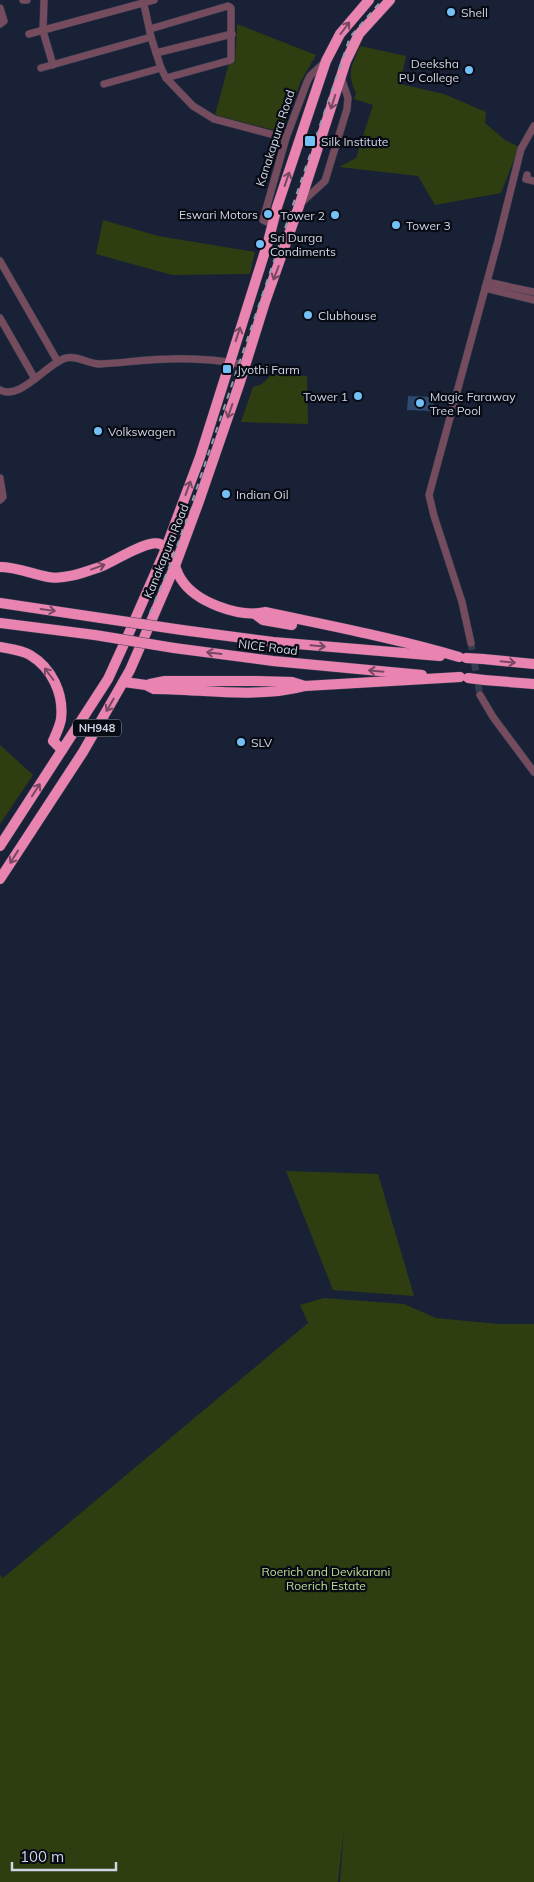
<svg xmlns="http://www.w3.org/2000/svg" width="534" height="1882" font-family="Mulish,sans-serif">
<style>
.green{fill:#2e3e11}
.water{fill:#2e4a70}
.lines{fill:none;stroke-linecap:round;stroke-linejoin:round}
.minor-tunnel{stroke:#343c50;stroke-width:7;stroke-dasharray:7 3.5;stroke-linecap:butt}
.minor-casing{stroke:#363e52;stroke-width:8}
.highway-casing{stroke:#363e52;stroke-width:11}
.minor{stroke:#754c5e;stroke-width:7}
.highway{stroke:#e984b1;stroke-width:10}
.rail{stroke:#959cac;stroke-width:2;stroke-dasharray:6 6;stroke-linecap:butt}
.highway-bridge-casing{stroke:#363e52;stroke-width:11;stroke-linecap:butt}
.highway-bridge{stroke:#e984b1;stroke-width:10}
.oneway{stroke:#784862}
.poi-dot{fill:#73c0f6;stroke:#080b14;stroke-width:2}
.labels{text-anchor:middle;dominant-baseline:central;stroke-width:4.5;stroke-linejoin:round;paint-order:stroke}
.shield{fill:#080b14;stroke:#9398a5;stroke-width:1}
.shield-label{font-size:11px;font-weight:bold;fill:#cfd5e3}
.poi-label{font-size:12px;fill:#cfd5e3;stroke:#080b14;text-anchor:start}
.street-label{font-size:12px;fill:#cfd5e3;stroke:#080b14}
.park-label{font-size:12px;fill:#bedc91;stroke:#080b14}
</style>
<rect width="100%" height="100%" fill="#192136"/>
<!-- green -->
<g class="green">
<polygon points="237,24 316,55 301,81 282,132 215,115 229,63 235,63"/>
<path d="M360 46 406 56 400 84 444 94 486 112 485 123 505 140 519 147 501 193 435 205 418 176 339 167 356 158 373 105 354 99 356 93C346 71 352 67 360 46Z"/>
<polygon points="103,220 158,236 255,252 250,274 172,275 96,254"/>
<polygon points="271,375 307,376 308,424 241,422 253,387 262,384"/>
<polygon points="0,745 33,775 0,824"/>
<polygon points="286,1171 378,1174 414,1296 333,1290"/>
<polygon points="324,1298 404,1304 436,1318 498,1324 534,1324 534,1882 340,1882 344,1829 338,1882 0,1882 0,1575 3,1578 308,1323 300,1305"/>
</g>
<!-- water -->
<polygon class="water" points="408,396 434,397 433,411 407,410"/>
<g class="lines">
<!-- minor-tunnel -->
<polyline class="minor-tunnel" points="471,643 480,695"/>
<!-- minor casing -->
<g class="minor-casing">
<g id="minor">
<polyline points="23,0 27,0"/>
<polyline points="44,0 43,31 53,65"/>
<polyline points="143,0 151,37 161,68 166,78 193,106 214,119 286,138"/>
<polyline points="0,8 4,21 0,24"/>
<polyline points="150,29 228,6 231,8 231,60 166,78"/>
<polyline points="29,34 154,0"/>
<polyline points="156,53 232,34"/>
<polyline points="41,68 151,37"/>
<polyline points="104,84 161,68"/>
<polyline points="527,175 526,179 534,181"/>
<polyline points="302,202 325,181 347,109 348,98 341,77"/>
<polyline points="272,224 263,220 286,138 307,82 310,76 325,62"/>
<polyline points="0,261 58,362"/>
<polyline points="487,282 534,292"/>
<polyline points="485,288 534,300"/>
<polyline points="0,318 35,379"/>
<path d="M0 390C21 401 48 362 66 358 77 355 88 364 100 364 123 363 146 359 169 359 195 358 220 360 246 365"/>
<polyline points="0,478 3,497 0,500"/>
<polyline points="471,643 462,602 434,516 429,495 498,241 521,149 534,126"/>
<polyline points="480,695 493,717 534,772"/>
</g>
</g>
<!-- highway casing -->
<g class="highway-casing">
<g id="highway">
<path d="M0 567C16 567 32 574 48 577 65 580 85 572 100 567 114 562 147 539 160 544 173 550 174 569 181 579 195 602 239 618 265 612 330 626 395 638 459 657"/>
<polyline points="0,603 101,618"/>
<polyline points="255,614 263,620 292,625"/>
<polyline points="0,623 95,635"/>
<polyline points="182,630 273,642 440,656"/>
<path d="M0 647C10 649 21 650 30 655 52 668 64 694 61 719 60 726 56 734 53 741L62 750"/>
<polyline points="174,648 273,661 422,675"/>
<polyline points="483,659 534,664"/>
<polyline points="484,680 534,684"/>
<path d="M124 682 146 685 154 689C203 689 257 699 305 686L460 677"/>
<polyline points="150,684 165,681 256,681 292,682 305,686"/>
<polyline points="0,846 108,679 129,633 164,553 200,457 268,242 277,207 326,61 340,34 369,0"/>
<polyline points="0,879 83,752 130,670 175,566 198,504 240,382 265,302 299,206 346,61 359,34 390,0"/>
</g>
</g>
<!-- minor -->
<use href="#minor" class="minor"/>
<!-- highway -->
<use href="#highway" class="highway"/>
<!-- rail -->
<polyline class="rail" points="150,613 173,558 350,37 382,0"/>
<!-- highway-bridge casing -->
<g class="highway-bridge-casing">
<g id="highway-bridge">
<polyline points="101,618 182,630"/>
<polyline points="95,635 174,648"/>
<polyline points="466,658 483,659"/>
<polyline points="468,678 484,680"/>
</g>
</g>
<!-- highway-bridge -->
<use href="#highway-bridge" class="highway-bridge"/>
</g>
<!-- one-way arrows -->
<defs><path id="oneway-shaft" d="M-6 0H5M1.5-3L5.5 0L1.5 3" fill="none" stroke-width="1.6" stroke-linecap="round" stroke-linejoin="round" transform="scale(1.25)"/></defs>
<g class="oneway">
<use href="#oneway-shaft" transform="translate(345 28) rotate(-53)"/>
<use href="#oneway-shaft" transform="translate(333 102) rotate(108)"/>
<use href="#oneway-shaft" transform="translate(287 179) rotate(-71)"/>
<use href="#oneway-shaft" transform="translate(276 273) rotate(111)"/>
<use href="#oneway-shaft" transform="translate(238 334) rotate(-72)"/>
<use href="#oneway-shaft" transform="translate(230 411) rotate(109)"/>
<use href="#oneway-shaft" transform="translate(188 488) rotate(-70)"/>
<use href="#oneway-shaft" transform="translate(98 567) rotate(-20)"/>
<use href="#oneway-shaft" transform="translate(48 610) rotate(8)"/>
<use href="#oneway-shaft" transform="translate(318 646) rotate(5)"/>
<use href="#oneway-shaft" transform="translate(214 653) rotate(-173)"/>
<use href="#oneway-shaft" transform="translate(508 662) rotate(6)"/>
<use href="#oneway-shaft" transform="translate(376 671) rotate(-175)"/>
<use href="#oneway-shaft" transform="translate(49 674) rotate(-127)"/>
<use href="#oneway-shaft" transform="translate(110 705) rotate(120)"/>
<use href="#oneway-shaft" transform="translate(36 790) rotate(-57)"/>
<use href="#oneway-shaft" transform="translate(14 857) rotate(122)"/>
</g>
<!-- markers -->
<g class="poi-dot">
<circle cx="451" cy="12" r="5"/>
<circle cx="469" cy="70" r="5"/>
<rect x="304" y="135" width="12" height="12" rx="2.5"/>
<circle cx="268" cy="214" r="5"/>
<circle cx="335" cy="215" r="5"/>
<circle cx="396" cy="225" r="5"/>
<circle cx="260" cy="244" r="5"/>
<circle cx="308" cy="315" r="5"/>
<rect x="222" y="364" width="10" height="10" rx="2.5"/>
<circle cx="358" cy="396" r="5"/>
<circle cx="420" cy="403" r="5"/>
<circle cx="98" cy="431" r="5"/>
<circle cx="226" cy="494" r="5"/>
<circle cx="241" cy="742" r="5"/>
</g>
<g class="labels">
<!-- shield labels -->
<rect class="shield" x="73" y="719.5" width="48" height="17" rx="4"/>
<g class="shield-label">
<text x="97" y="728">NH948</text>
</g>
<!-- poi labels -->
<g class="poi-label">
<text x="461" y="12">Shell</text>
<text x="459" y="63" text-anchor="end">Deeksha<tspan x="459" dy="14">PU College</tspan></text>
<text x="321" y="141">Silk Institute</text>
<text x="258" y="214" text-anchor="end">Eswari Motors</text>
<text x="325" y="215" text-anchor="end">Tower 2</text>
<text x="406" y="225">Tower 3</text>
<text x="270" y="237">Sri Durga<tspan x="270" dy="14">Condiments</tspan></text>
<text x="318" y="315">Clubhouse</text>
<text x="237" y="369">Jyothi Farm</text>
<text x="348" y="396" text-anchor="end">Tower 1</text>
<text x="430" y="396">Magic Faraway<tspan x="430" dy="14">Tree Pool</tspan></text>
<text x="108" y="431">Volkswagen</text>
<text x="236" y="494">Indian Oil</text>
<text x="251" y="742">SLV</text>
</g>
<!-- street labels -->
<g class="street-label">
<text transform="translate(275 138) rotate(-72)">Kanakapura Road</text>
<text transform="translate(166 551) rotate(-68)">Kanakapura Road</text>
<text transform="translate(268 647) rotate(7)">NICE Road</text>
</g>
<!-- park labels -->
<g class="park-label">
<text x="326" y="1571">Roerich and Devikarani<tspan x="326" dy="14">Roerich Estate</tspan></text>
</g>
</g>
<!-- scale -->
<path d="M12 1862v8h104v-8" fill="none" stroke="#cfd5e3" stroke-width="2.5"/>
<text x="20" y="1862" font-size="15" fill="#cfd5e3" stroke="#080b14" stroke-width="4" paint-order="stroke">100 m</text>
</svg>
